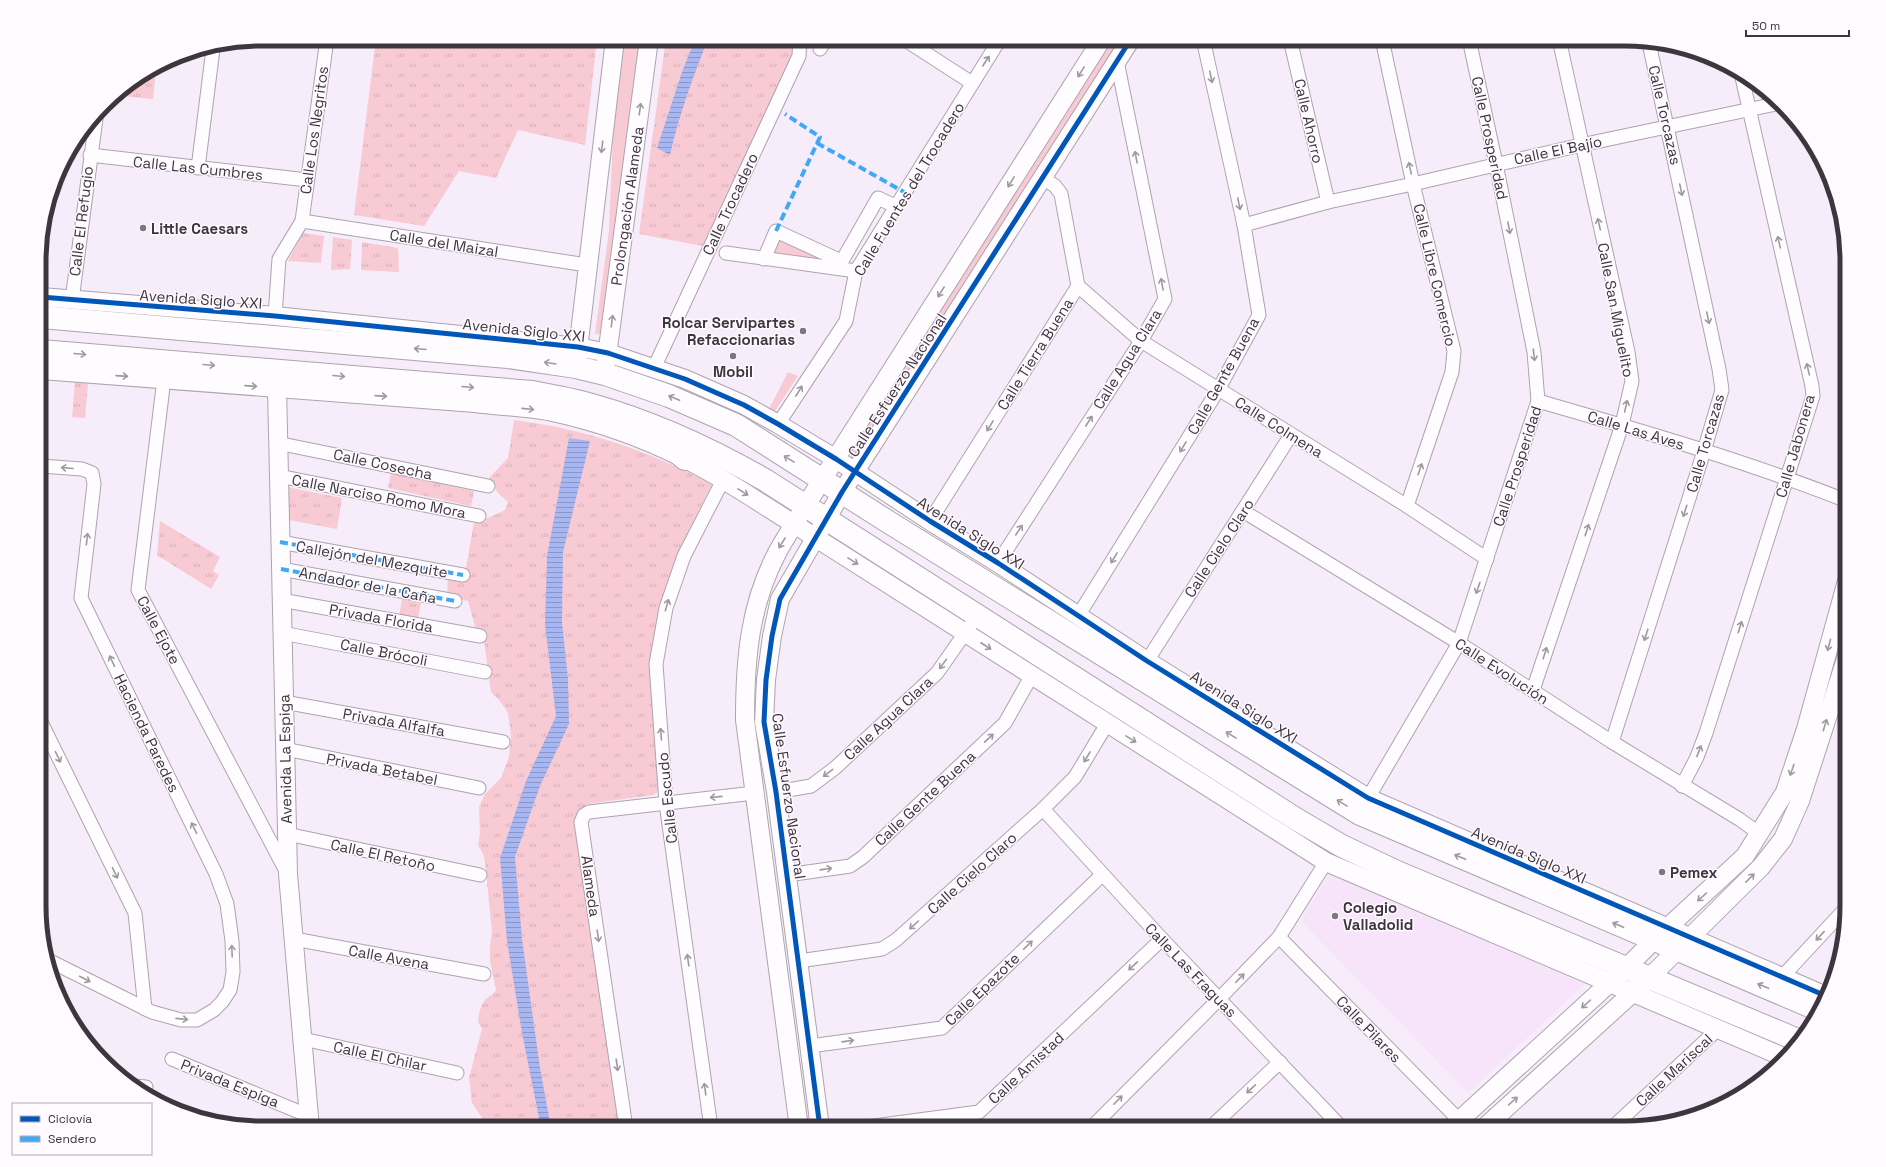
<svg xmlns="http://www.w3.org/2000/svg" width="1886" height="1167" font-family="'Space Grotesk',sans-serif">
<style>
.built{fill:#f7e4fa}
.grass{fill:url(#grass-tufts)}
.park{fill:#f8cad4}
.water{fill:url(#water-rules)}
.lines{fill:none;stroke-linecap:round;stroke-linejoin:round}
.street-casing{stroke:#aca4ae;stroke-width:15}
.secondary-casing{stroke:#aca4ae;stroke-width:20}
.highway-casing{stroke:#aca4ae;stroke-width:24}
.street{stroke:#fefcfe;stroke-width:13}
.secondary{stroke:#fefcfe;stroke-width:18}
.highway{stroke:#fefcfe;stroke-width:22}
.quiet{stroke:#3fa9f5;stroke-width:4;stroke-dasharray:8 4;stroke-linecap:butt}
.cycleway-casing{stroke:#fefaff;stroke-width:8}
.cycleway{stroke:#0057b8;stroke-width:5}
.oneway{stroke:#9e999e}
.poi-dot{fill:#7f7680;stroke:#fefaff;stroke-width:1.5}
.labels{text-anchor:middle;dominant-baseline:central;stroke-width:3;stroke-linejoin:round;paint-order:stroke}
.street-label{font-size:15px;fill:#3e363f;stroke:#fefaff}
.poi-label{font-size:15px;font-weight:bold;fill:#3e363f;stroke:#fefaff;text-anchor:start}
.rim{fill:none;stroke:#3e363f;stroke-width:5}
</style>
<defs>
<pattern id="grass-tufts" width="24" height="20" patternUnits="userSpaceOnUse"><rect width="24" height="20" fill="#f8cad4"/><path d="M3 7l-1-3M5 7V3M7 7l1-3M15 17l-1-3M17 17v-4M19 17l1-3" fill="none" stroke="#d6aeb7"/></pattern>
<pattern id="water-rules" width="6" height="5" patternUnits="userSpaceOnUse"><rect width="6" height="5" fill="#a8b7f1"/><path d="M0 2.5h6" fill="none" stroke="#8a96c5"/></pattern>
</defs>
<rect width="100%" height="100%" fill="#f7ecf9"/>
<!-- built -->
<polygon class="built" points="1330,873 1585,984 1468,1093 1301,921"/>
<!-- grass -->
<g class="grass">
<polygon points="376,39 597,39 585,145 518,130 496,178 459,171 424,226 354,215"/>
<polygon points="666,39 796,39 794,54 703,246 639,234"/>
<polygon points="156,69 153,99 114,95 114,94"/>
<polygon points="303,233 324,236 321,263 288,261"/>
<polygon points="333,237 352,240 350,269 331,270"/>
<polygon points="362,242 398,248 399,272 361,270"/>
<polygon points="75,382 88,383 85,418 72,417"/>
<path d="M514 420C589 430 644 449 712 484L680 548 659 614 660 786 658 792 653 795 587 804 579 812 576 822 619 1128H489L472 1103 469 1078 482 1029 478 1022C479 1014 480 1006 486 999 489 996 493 995 496 990L490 961V946L492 932 485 862 483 854 478 845 480 834 479 807 485 794 501 778 509 757 511 735 508 713 500 701 491 692 484 640 476 630 468 601 447 597 448 576 465 574 474 522 488 518 505 510 508 502 498 493 489 478 508 458Z"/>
<polygon points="391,473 474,491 471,506 388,488"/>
<polygon points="287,487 342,498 337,529 289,520"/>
<polygon points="160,521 220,557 213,571 219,575 211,589 157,555"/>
<polygon points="403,594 422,597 418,619 399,616"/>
</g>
<!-- park -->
<g class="park">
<polygon points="624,39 641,39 600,334 595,334 609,231 613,133"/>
<polygon points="1107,39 1123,39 857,462 845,455"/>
<polygon points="779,239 826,260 772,254"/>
<polygon points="788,372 798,376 775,411 769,409"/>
</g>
<!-- water -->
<g class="water">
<path d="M695 39H708C693 77 679 115 670 155L657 148 682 72Z"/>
<polygon points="569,438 590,441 563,552 562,622 568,679 569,724 540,786 515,857 522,939 540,1068 551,1128 541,1128 522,1033 507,941 500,858 526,781 556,716 545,625 547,556"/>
</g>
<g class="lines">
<!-- street casing -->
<g class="street-casing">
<g id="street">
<polyline points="1290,39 1328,202"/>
<polyline points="1382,39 1413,184 1454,351 1452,372 1407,506"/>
<polyline points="910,43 972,83"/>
<polyline points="820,49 826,39"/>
<polyline points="90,155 307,180"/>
<polyline points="198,168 213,49"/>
<polyline points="302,221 587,265"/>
<polyline points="1244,225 1328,202 1413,184 1581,145 1780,103"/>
<polyline points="726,253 856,271"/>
<polyline points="764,259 776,231 841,261"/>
<polyline points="838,268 878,198 895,206"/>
<polyline points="1078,286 1141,341 1407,506 1487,559"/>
<polyline points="72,300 96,119"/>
<polyline points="275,316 279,259 302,221 327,39"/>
<polyline points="654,368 799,56 800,39"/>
<polyline points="165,371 138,590 286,871"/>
<path d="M1538 401C1642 431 1746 461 1847 501"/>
<polyline points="778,424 846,321 856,271 1000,39"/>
<polyline points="277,443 488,486"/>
<polyline points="41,466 82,469 92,473 94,484 81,598 216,874 227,904 232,941 233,972 230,990 222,1002 214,1010 197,1020 181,1020 152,1012 50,961"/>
<polyline points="279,476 479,516"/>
<polyline points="1243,511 1459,643 1612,742 1739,819 1760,834"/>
<polyline points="930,521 1078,286 1061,194 1055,186 1043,178"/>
<polyline points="280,542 463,575"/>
<polyline points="998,563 1141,341 1165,299 1117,61"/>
<polyline points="281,569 455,601"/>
<polyline points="281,600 480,636"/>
<polyline points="1078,616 1218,390 1259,315 1244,225 1203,39"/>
<polyline points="282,633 485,672"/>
<polyline points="1147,661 1291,435"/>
<polyline points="1533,690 1622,425 1632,381 1628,352 1559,39"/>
<polyline points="284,702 503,742"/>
<polyline points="41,722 135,913 145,1009"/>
<polyline points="1612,742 1704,451 1722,390 1719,369 1649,43"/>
<polyline points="285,749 479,788"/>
<polyline points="1682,786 1697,757 1706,733 1813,396 1812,386 1741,73"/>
<polyline points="776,792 811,786 835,768 937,673 970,626"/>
<polyline points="1368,798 1459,643 1538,401 1534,352 1496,164 1469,39"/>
<polyline points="1043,809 1162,939 1342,1128"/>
<polyline points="287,834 480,875"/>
<polyline points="787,875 850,866 863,857 1005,723 1032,675"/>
<polyline points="1279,937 1459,1120"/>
<polyline points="294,939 484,974"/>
<polyline points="799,961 882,949 896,940 1043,809 1075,777 1107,724"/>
<polyline points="1782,977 1847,907"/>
<polyline points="303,1039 457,1073"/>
<polyline points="810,1046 942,1028 1102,875"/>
<polyline points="172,1059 309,1116"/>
<polyline points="132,1086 146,1087"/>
<polyline points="626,1128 581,822 584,815 589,812 754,793"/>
<polyline points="711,1128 666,803 656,664 666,608 684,556 723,480"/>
<polyline points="859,1128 979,1112 1162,939"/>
<polyline points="1091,1128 1219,999 1279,937 1326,862"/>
<polyline points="1210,1128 1280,1062"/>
<polyline points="1612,1128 1719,1028"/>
</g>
</g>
<!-- secondary casing -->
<g class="secondary-casing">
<g id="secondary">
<polyline points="41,297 275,316 578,347 608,353 685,379 744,405 778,424 836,459 930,521 998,563 1147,661 1368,798 1826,996"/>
<polyline points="577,358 615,39"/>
<polyline points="606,363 649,39"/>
<path d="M41 370 475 403C499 406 524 407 548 411 595 421 642 437 685 459 723 477 758 502 794 524L1326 862 1786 1058"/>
<polyline points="277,388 288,874 310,1128"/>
<path d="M799 1128 745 720C745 661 749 606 777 553 782 543 789 533 794 524L1102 39"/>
<polyline points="820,1128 776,792 764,722 766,680 772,636 780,599 842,492 1131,39"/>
<polyline points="1451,1128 1627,967 1654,940 1745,856 1785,792 1806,729 1847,581"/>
<polyline points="1484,1128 1650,977 1761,867 1783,839 1800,801 1847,656"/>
</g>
</g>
<!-- highway casing -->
<g class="highway-casing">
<g id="highway">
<polyline points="41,317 508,357 576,367 605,374 669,396 736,425 890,523 1360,814 1819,1010"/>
<path d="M41 351 532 392C552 396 573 399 592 405 653 422 711 449 765 480L1296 819 1342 846 1397 872 1800 1041"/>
<polyline points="657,434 685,459"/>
</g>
</g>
<!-- street -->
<use href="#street" class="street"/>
<!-- secondary -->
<use href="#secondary" class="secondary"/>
<!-- highway -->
<use href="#highway" class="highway"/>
<!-- quiet -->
<g class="quiet">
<polyline points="817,143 904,192"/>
<polyline points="776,231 820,137 785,114"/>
<polyline points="280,542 463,575"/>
<polyline points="281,569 455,601"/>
</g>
<!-- cycleway casing -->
<g class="cycleway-casing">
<g id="cycleway">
<polyline points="41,297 275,316 578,347 608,353 685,379 744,405 778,424 836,459 930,521 998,563 1147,661 1368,798 1826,996"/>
<polyline points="820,1128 776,792 764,722 766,680 772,636 780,599 842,492 1131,39"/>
</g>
</g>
<!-- cycleway -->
<use href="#cycleway" class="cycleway"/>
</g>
<!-- one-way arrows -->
<defs><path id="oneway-shaft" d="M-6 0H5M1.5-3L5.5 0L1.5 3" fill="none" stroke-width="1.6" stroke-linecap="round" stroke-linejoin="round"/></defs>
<g class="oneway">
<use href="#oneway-shaft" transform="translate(986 61) rotate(-57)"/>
<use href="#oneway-shaft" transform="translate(1081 72) rotate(122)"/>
<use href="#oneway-shaft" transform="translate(1211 77) rotate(78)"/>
<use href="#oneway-shaft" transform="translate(640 109) rotate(-82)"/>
<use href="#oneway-shaft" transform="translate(602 147) rotate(97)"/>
<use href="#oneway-shaft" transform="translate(1136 157) rotate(-101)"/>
<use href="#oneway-shaft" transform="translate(1410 168) rotate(-102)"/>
<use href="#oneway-shaft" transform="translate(1011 182) rotate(122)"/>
<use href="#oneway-shaft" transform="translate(1681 190) rotate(78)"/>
<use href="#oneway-shaft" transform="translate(1239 204) rotate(78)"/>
<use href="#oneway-shaft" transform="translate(1599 224) rotate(-103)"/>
<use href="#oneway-shaft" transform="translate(1509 228) rotate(79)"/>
<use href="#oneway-shaft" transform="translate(1779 242) rotate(-103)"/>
<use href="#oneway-shaft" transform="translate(1162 284) rotate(-101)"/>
<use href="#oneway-shaft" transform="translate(941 292) rotate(122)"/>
<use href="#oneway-shaft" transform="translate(1708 318) rotate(78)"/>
<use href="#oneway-shaft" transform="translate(612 321) rotate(-82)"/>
<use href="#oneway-shaft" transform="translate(420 349) rotate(-175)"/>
<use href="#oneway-shaft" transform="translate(80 354) rotate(5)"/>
<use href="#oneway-shaft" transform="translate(1534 355) rotate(83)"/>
<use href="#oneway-shaft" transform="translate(550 363) rotate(-171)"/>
<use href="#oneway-shaft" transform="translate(209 365) rotate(5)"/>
<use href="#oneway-shaft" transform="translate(1808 369) rotate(-103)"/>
<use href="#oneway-shaft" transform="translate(122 376) rotate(4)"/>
<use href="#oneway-shaft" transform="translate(339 376) rotate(5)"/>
<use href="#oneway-shaft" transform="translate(251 386) rotate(4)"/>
<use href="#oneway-shaft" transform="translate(468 387) rotate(5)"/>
<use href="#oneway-shaft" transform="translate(799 391) rotate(-58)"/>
<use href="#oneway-shaft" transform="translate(381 396) rotate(4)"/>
<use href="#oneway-shaft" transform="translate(674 398) rotate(-157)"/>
<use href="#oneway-shaft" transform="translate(1626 406) rotate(-77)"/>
<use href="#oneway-shaft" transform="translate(528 409) rotate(6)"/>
<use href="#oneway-shaft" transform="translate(1089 421) rotate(-57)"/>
<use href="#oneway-shaft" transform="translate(990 426) rotate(122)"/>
<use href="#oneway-shaft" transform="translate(1183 447) rotate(122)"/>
<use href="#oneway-shaft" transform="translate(789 459) rotate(-148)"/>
<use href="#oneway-shaft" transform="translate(67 468) rotate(-175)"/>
<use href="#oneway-shaft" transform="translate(1420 469) rotate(-71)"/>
<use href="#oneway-shaft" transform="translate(743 492) rotate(32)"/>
<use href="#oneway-shaft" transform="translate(1685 511) rotate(108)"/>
<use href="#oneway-shaft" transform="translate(1019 530) rotate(-57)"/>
<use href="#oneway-shaft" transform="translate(1587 530) rotate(-72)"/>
<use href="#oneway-shaft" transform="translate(87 539) rotate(-83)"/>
<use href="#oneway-shaft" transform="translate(782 543) rotate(122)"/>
<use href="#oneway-shaft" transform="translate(1114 558) rotate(122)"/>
<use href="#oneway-shaft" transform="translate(853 561) rotate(32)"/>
<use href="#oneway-shaft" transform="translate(1478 588) rotate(109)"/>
<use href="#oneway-shaft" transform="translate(667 605) rotate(-74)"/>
<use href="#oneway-shaft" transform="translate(1740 627) rotate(-72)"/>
<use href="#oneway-shaft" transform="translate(1646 635) rotate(108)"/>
<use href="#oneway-shaft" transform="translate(1829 645) rotate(105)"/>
<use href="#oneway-shaft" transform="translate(986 646) rotate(33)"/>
<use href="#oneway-shaft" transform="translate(1545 653) rotate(-72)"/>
<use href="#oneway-shaft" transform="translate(112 661) rotate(-116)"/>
<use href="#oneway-shaft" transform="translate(943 664) rotate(126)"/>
<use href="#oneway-shaft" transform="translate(1825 725) rotate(-73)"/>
<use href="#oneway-shaft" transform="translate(661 734) rotate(-94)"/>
<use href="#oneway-shaft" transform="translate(1231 735) rotate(-148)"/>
<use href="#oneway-shaft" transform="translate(989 738) rotate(-43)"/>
<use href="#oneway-shaft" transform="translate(1131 739) rotate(32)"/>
<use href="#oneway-shaft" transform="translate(1699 751) rotate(-69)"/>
<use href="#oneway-shaft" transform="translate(58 757) rotate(64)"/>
<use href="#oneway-shaft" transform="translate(1087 757) rotate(121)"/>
<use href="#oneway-shaft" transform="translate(1792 770) rotate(109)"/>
<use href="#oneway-shaft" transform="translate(828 773) rotate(143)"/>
<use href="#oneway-shaft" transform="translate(716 797) rotate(174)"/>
<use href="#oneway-shaft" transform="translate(1342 803) rotate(-149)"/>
<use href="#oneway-shaft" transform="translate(194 828) rotate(-116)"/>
<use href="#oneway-shaft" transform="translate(1460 857) rotate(-157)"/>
<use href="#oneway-shaft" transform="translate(826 869) rotate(-8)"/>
<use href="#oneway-shaft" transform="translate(115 873) rotate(64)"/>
<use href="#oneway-shaft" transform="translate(1750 878) rotate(-45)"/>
<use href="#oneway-shaft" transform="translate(1702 897) rotate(138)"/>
<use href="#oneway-shaft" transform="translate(914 925) rotate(138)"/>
<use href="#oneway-shaft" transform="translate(1618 925) rotate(-157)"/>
<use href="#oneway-shaft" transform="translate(598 936) rotate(82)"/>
<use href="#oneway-shaft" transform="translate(1820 936) rotate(133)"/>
<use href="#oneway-shaft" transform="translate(1028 945) rotate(-44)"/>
<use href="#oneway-shaft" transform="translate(232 951) rotate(-92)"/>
<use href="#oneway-shaft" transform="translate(688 960) rotate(-98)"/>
<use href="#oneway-shaft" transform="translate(1133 966) rotate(137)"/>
<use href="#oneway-shaft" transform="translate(1240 978) rotate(-46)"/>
<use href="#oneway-shaft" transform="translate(85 979) rotate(27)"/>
<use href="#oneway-shaft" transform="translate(1763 986) rotate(-157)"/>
<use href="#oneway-shaft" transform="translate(1586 1004) rotate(138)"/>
<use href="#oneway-shaft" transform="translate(182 1019) rotate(6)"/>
<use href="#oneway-shaft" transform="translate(848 1041) rotate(-8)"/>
<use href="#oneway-shaft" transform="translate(617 1065) rotate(82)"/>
<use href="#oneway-shaft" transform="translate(705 1089) rotate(-98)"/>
<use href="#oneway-shaft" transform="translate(1251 1089) rotate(137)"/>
<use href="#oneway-shaft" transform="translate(1118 1100) rotate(-45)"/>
<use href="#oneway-shaft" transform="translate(1513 1101) rotate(-42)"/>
</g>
<!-- markers -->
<g class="poi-dot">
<circle cx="143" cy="228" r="4"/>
<circle cx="803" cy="331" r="4"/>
<circle cx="733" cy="356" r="4"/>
<circle cx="1662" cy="872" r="4"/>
<circle cx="1335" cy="916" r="4"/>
</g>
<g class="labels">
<!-- street labels -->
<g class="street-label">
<text transform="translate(1665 115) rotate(77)">Calle Torcazas</text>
<text transform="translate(1309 121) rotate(77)">Calle Ahorro</text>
<text transform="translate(314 130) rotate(-82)">Calle Los Negritos</text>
<text transform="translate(1490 138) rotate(78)">Calle Prosperidad</text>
<text transform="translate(1558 150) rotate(-12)">Calle El Bajío</text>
<text transform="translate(198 168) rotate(6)">Calle Las Cumbres</text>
<text transform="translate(909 189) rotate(-59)">Calle Fuentes del Trocadero</text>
<text transform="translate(730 204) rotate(-65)">Calle Trocadero</text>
<text transform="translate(627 206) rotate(-82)">Prolongación Alameda</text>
<text transform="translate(81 221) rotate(-83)">Calle El Refugio</text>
<text transform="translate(444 243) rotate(9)">Calle del Maizal</text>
<text transform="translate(1435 275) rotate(77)">Calle Libre Comercio</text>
<text transform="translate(201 299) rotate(4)">Avenida Siglo XXI</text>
<text transform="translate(1616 310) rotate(79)">Calle San Miguelito</text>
<text transform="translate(524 330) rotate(6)">Avenida Siglo XXI</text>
<text transform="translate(1035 354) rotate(-58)">Calle Tierra Buena</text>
<text transform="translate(1127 359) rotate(-58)">Calle Agua Clara</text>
<text transform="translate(1223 376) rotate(-61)">Calle Gente Buena</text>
<text transform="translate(897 385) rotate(-57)">Calle Esfuerzo Nacional</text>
<text transform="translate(1279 427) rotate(32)">Calle Colmena</text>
<text transform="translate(1636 430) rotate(17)">Calle Las Aves</text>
<text transform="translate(1705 443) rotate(-74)">Calle Torcazas</text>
<text transform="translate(1795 446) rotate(-74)">Calle Jabonera</text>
<text transform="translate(383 464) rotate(12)">Calle Cosecha</text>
<text transform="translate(1517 466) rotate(-72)">Calle Prosperidad</text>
<text transform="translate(379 496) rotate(11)">Calle Narciso Romo Mora</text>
<text transform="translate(971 533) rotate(32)">Avenida Siglo XXI</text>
<text transform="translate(1219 548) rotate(-57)">Calle Cielo Claro</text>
<text transform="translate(372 559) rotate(10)">Callejón del Mezquite</text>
<text transform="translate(368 585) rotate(11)">Andador de la Caña</text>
<text transform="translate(381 618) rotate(10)">Privada Florida</text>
<text transform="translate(159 630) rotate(62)">Calle Ejote</text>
<text transform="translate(384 652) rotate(11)">Calle Brócoli</text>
<text transform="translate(1502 671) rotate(33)">Calle Evolución</text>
<text transform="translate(1244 707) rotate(32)">Avenida Siglo XXI</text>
<text transform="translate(888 718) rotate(-43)">Calle Agua Clara</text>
<text transform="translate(394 722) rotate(10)">Privada Alfalfa</text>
<text transform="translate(147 733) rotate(64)">Hacienda Paredes</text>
<text transform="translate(285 759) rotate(-91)">Avenida La Espiga</text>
<text transform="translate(382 769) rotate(11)">Privada Betabel</text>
<text transform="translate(789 796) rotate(82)">Calle Esfuerzo Nacional</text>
<text transform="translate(667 798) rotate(-96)">Calle Escudo</text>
<text transform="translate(925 798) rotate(-43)">Calle Gente Buena</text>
<text transform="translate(383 855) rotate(12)">Calle El Retoño</text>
<text transform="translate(1529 855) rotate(23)">Avenida Siglo XXI</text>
<text transform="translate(972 873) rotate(-42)">Calle Cielo Claro</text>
<text transform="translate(591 886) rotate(82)">Alameda</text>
<text transform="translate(389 957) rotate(10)">Calle Avena</text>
<text transform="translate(1191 970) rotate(46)">Calle Las Fraguas</text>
<text transform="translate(982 989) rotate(-44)">Calle Epazote</text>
<text transform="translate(1369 1029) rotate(46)">Calle Pilares</text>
<text transform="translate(380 1056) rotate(12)">Calle El Chilar</text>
<text transform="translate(1026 1068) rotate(-43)">Calle Amistad</text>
<text transform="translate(1674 1070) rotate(-43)">Calle Mariscal</text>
<text transform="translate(230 1083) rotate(22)">Privada Espiga</text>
</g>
<!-- poi labels -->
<g class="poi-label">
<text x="151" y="228">Little Caesars</text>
<text x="795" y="322" text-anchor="end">Rolcar Servipartes<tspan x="795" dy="17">Refaccionarias</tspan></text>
<text x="733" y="371" text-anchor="middle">Mobil</text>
<text x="1670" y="872">Pemex</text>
<text x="1343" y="907">Colegio<tspan x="1343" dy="17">Valladolid</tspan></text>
</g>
</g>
<!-- crop -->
<path d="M0 0H1886V1167H0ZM261 46H1625A215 215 0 0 1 1840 261V906A215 215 0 0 1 1625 1121H261A215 215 0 0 1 46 906V261A215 215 0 0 1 261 46Z" fill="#fefaff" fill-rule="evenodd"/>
<path class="rim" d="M261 46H1625A215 215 0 0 1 1840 261V906A215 215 0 0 1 1625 1121H261A215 215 0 0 1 46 906V261A215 215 0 0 1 261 46Z"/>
<!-- legend -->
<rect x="12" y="1103" width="140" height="52" fill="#fefaff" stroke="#b1acb2"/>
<rect x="20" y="1116" width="20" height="6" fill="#0057b8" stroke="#b1acb2"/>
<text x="48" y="1123" font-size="12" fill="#3e363f">Ciclovía</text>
<rect x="20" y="1136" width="20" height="6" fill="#3fa9f5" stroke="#b1acb2"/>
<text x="48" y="1143" font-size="12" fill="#3e363f">Sendero</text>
<!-- scale -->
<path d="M1746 30v6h103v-6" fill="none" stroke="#3e363f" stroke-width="2"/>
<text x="1752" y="30" font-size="12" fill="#3e363f" stroke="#fefaff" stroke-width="3" paint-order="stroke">50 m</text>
</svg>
